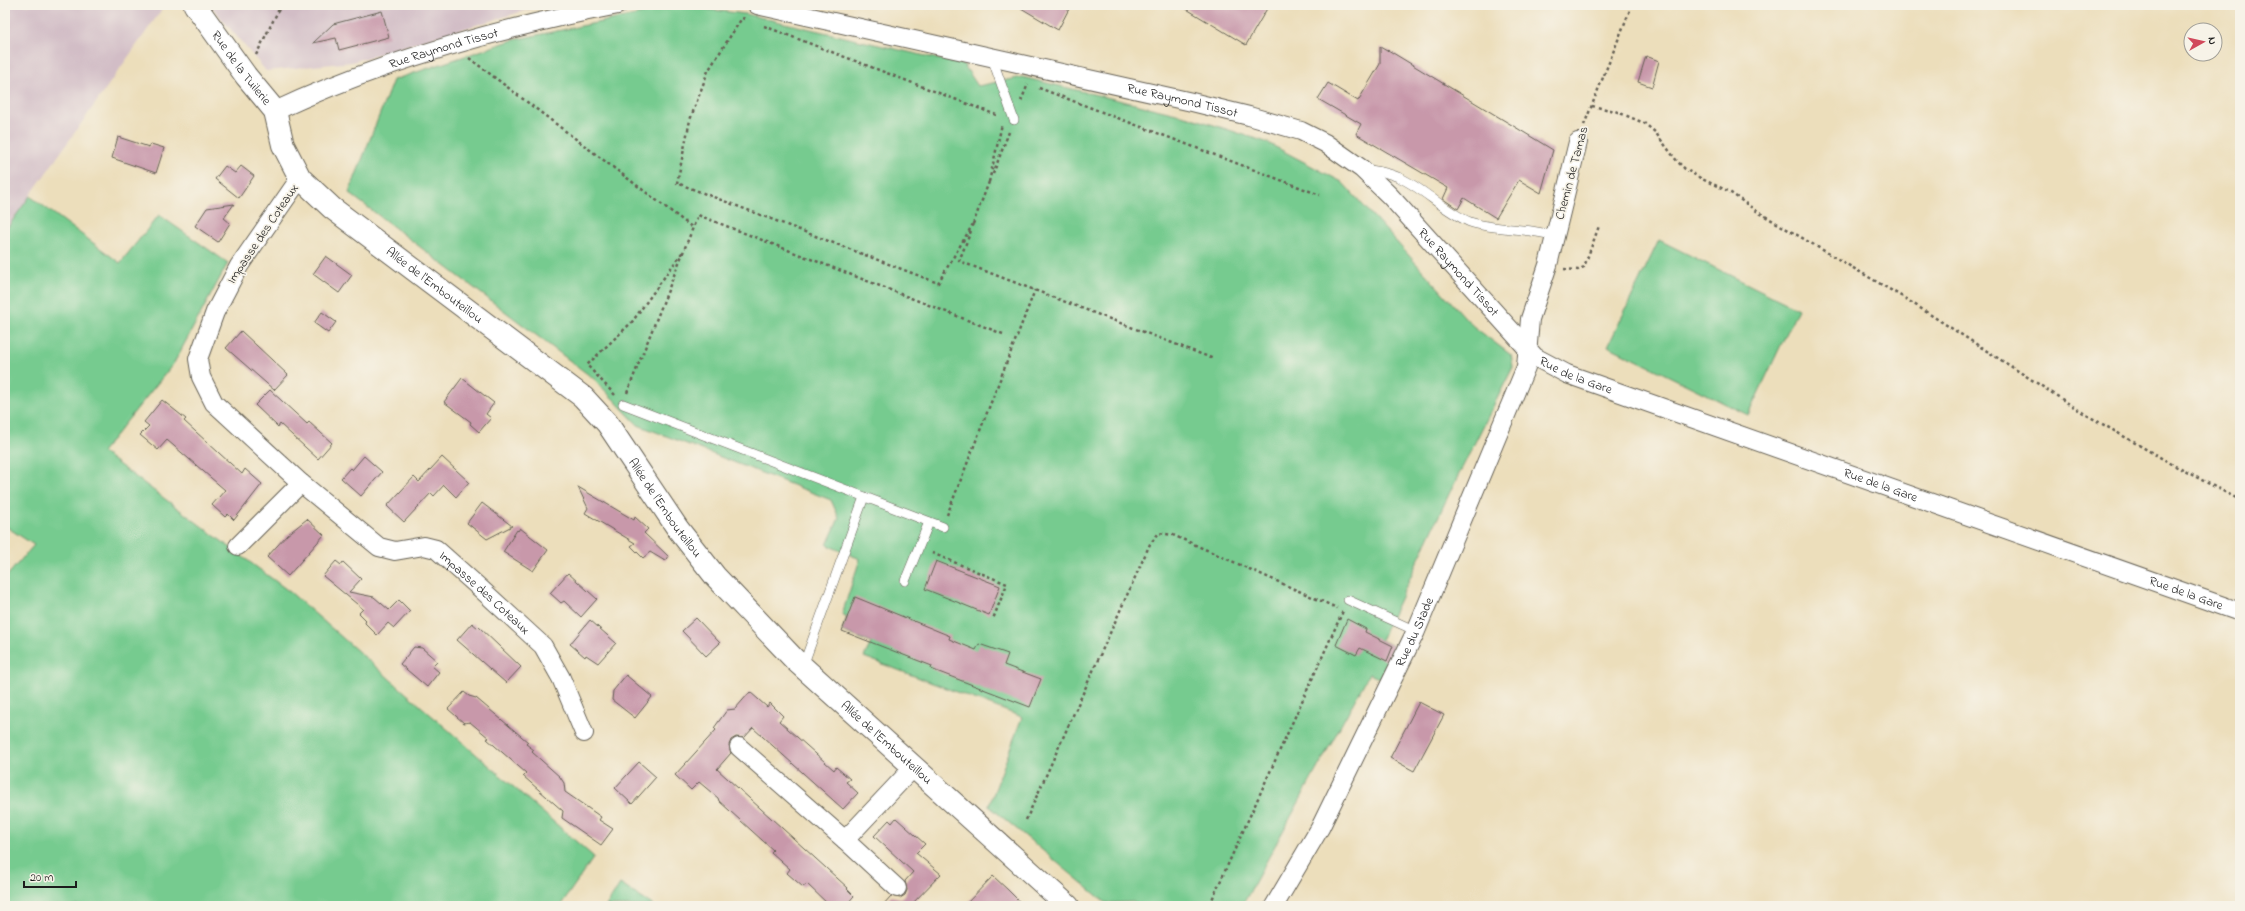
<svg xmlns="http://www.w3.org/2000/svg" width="2245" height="911" font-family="'Indie Flower',sans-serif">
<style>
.industrial{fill:#d2bdc6}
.green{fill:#76cb8f;stroke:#497456}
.building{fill:#c898aa}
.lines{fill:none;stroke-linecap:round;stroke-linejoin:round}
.service-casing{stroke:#656054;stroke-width:10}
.minor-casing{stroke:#656054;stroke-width:20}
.tertiary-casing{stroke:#656054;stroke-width:24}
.path{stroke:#656054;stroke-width:2.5;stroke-dasharray:3 3;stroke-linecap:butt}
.service{stroke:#fff;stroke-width:9}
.minor{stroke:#fff;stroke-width:18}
.tertiary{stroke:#fff;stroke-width:22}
.labels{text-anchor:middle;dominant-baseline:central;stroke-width:3.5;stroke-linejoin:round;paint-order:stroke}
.street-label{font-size:13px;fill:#1c1c1c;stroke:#f7f3e8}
</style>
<rect width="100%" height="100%" fill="#f7f3e8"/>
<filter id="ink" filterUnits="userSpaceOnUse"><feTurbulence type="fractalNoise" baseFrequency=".025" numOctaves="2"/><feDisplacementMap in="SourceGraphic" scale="8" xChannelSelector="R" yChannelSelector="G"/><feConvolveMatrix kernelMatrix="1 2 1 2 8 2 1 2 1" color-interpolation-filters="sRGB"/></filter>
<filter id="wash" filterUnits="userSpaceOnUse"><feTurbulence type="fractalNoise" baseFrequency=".012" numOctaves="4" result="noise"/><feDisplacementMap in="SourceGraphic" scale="16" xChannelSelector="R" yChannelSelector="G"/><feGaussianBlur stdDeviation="0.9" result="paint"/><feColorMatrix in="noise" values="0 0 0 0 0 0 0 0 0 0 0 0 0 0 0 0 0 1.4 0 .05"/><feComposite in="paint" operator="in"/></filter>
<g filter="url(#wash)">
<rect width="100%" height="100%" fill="#ecdebb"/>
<!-- industrial -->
<g class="industrial">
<polygon points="5,5 165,5 5,231"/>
<polygon points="210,5 553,5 527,10 352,62 266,71"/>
</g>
<!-- green -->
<g class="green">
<polygon points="679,6 746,14 964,65 978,86 1022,77 1189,117 1266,142 1342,182 1473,326 1511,355 1513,367 1449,494 1381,640 1393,646 1381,679 1369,674 1242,906 1146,906 1134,902 1106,903 989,806 1022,717 864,657 871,643 842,631 847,617 842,614 860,559 827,545 839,518 831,500 638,425 594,379 349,193 393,80 513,40"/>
<polygon points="30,196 120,263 159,215 228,263 174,363 102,452 290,592 594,857 560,906 5,906 5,578 34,545 5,526 5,231"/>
<polygon points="1659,240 1798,309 1748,415 1608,346"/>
<polygon points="620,884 654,906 606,906"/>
</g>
<g id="blocks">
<!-- building -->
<g class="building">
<polygon points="1016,5 1071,5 1058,30"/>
<polygon points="1180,5 1269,5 1246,45"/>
<polygon points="382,11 389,37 339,50 336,38 313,43 333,24"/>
<polygon points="1380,47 1387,51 1388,50 1553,150 1541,193 1519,180 1496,218 1464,198 1458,209 1443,199 1448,188 1356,134 1361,124 1318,99 1328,83 1358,101 1380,64"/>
<polygon points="1646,56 1659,61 1652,87 1638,82"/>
<polygon points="118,137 149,147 151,144 164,148 156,173 112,158"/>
<polygon points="225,166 235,173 241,166 254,176 239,198 215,179"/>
<polygon points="234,204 224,218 230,223 218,242 195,226 207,208"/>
<polygon points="326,256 352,275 339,293 313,274"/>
<polygon points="322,312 336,322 328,333 314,323"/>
<polygon points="241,331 288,375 274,390 226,348"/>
<polygon points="462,378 494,403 486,414 491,418 479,432 470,424 471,422 444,402"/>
<polygon points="270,390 307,424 309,422 332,443 318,459 280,424 278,427 255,405"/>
<polygon points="162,400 186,419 184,421 242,474 245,469 262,484 234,520 228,514 225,517 212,505 225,490 167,440 158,450 140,435 149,426 144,422"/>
<polygon points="364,456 382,472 361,496 341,478 350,468 352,470"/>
<polygon points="442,457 469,482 456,497 444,485 434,496 431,493 404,522 387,506 414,477 419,482"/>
<polygon points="578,487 634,520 635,517 648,529 644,533 668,556 665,561 650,552 643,558 631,546 635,543 585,513 588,508"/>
<polygon points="482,503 512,526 487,539 467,523"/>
<polygon points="307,519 324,535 288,576 267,557 287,535"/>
<polygon points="520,528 548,550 533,571 503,552 517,530 518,531"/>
<polygon points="336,561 341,565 343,562 361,579 349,592 374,597 389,610 399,600 410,611 394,628 388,623 377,635 365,623 366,620 359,613 363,609 323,576"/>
<polygon points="936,561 1000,586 989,615 925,589"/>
<polygon points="568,573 597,599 581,617 564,601 561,603 550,593"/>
<polygon points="855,597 950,636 949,639 976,650 979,644 1008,654 1004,665 1041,679 1030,707 931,669 932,666 842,631"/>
<polygon points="696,618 720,643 706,656 682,631"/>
<polygon points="1347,619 1366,629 1365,632 1393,646 1387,661 1360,648 1356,655 1336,645"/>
<polygon points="590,620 616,643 598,663 586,655 585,657 570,644"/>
<polygon points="472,623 478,628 479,627 521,667 506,683 457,640"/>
<polygon points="414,647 422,648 437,661 432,666 439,672 427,687 400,664"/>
<polygon points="626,675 652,697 635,718 612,700 613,691"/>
<polygon points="464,692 469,696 476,698 528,742 526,744 534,750 532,752 560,777 564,783 565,792 601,817 599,820 613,829 601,845 562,818 563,811 523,776 526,773 487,739 489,738 470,722 464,723 448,709"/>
<polygon points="750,692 767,707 770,703 783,716 779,721 834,770 836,767 850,779 846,782 858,793 843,809 753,728 744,738 736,737 731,740 729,745 731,753 717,769 848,888 847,889 854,896 845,906 830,906 807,884 803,887 787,873 790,869 771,852 773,850 719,801 718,798 699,782 691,790 675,775 716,730 714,728 727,710 735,709"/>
<polygon points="1419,702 1444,715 1414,771 1390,758"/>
<polygon points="639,762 656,777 632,804 615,788"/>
<polygon points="896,818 925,844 916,853 941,874 910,906 882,906 891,896 900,898 905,895 907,890 905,881 913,872 874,836 889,820 892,823"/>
<polygon points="993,876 1008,890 1024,906 964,906"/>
</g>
</g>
</g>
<g filter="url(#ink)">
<use href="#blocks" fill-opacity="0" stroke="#656054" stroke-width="1"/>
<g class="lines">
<!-- service casing -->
<g class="service-casing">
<g id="service">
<polyline points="992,58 1014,120"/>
<path d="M1365 169C1376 171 1387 172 1398 177 1424 188 1443 211 1470 222 1497 231 1527 227 1555 236"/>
<polyline points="623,404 943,527"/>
<polyline points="905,581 929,522"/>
<polyline points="1348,600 1416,631"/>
<polyline points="803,666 864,497"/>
</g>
</g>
<!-- minor casing -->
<g class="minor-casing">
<g id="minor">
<path id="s1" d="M757 5 1192 102 1249 116 1301 131 1325 143 1362 169 1390 196 1535 357 1567 374 2240 612"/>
<path id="s2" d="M275 111C384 60 500 28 618 5"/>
<path id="s3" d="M300 178 239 266 215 312 198 359 201 377 214 403 301 483 379 547 395 551 424 546 436 549 481 589 543 646 561 678 584 733"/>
<polyline points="238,546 301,483"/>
<polyline points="739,747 845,840 897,888"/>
<polyline points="845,840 913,768"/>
<path id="s4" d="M1274 906 1320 828 1416 631 1526 367 1530 319 1548 265 1578 142"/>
</g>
</g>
<!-- tertiary casing -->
<g class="tertiary-casing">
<g id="tertiary">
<path id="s5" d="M195 5 246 76 275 111 283 145 300 178 332 208 583 397 607 423 678 529 715 576 795 660 1068 906"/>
</g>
</g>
<!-- path -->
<g class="path">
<polyline points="745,19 742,18 708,71 690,120 677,183 938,283 973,224"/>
<polyline points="764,26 999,116"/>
<polyline points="256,55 281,5"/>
<polyline points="469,58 693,228"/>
<polyline points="1039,88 1320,195"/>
<polyline points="1021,101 1028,84"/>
<polyline points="1592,106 1615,111 1644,123 1655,132 1677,161 1685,169 1702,179 1728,191 1758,212 1906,299 2085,414 2177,467 2240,500"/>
<polyline points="1584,125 1632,5"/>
<polyline points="993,174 1009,132"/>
<polyline points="989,182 1002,124"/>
<polyline points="973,224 989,182"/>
<polyline points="971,231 959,261 1214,359"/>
<polyline points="1564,269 1578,270 1584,267 1599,226"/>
<polyline points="627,393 698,215 1003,334"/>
<polyline points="615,395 587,365 632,322 684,250"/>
<polyline points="947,515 1035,290"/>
<polyline points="932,553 1007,584 993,619"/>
<polyline points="1026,820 1150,544 1159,533 1173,535 1337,608"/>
<polyline points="1210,904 1343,611"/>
</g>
<!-- service -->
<use href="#service" class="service"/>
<!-- minor -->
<use href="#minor" class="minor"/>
<!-- tertiary -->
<use href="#tertiary" class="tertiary"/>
</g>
</g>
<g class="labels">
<!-- street labels -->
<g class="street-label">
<text stroke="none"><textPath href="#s2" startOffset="180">Rue Raymond Tissot</textPath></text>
<text stroke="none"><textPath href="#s5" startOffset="78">Rue de la Tuilerie</textPath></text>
<text stroke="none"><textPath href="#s1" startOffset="436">Rue Raymond Tissot</textPath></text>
<text transform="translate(1572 173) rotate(-75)">Chemin de Tamas</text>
<text transform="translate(263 234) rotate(-56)">Impasse des Coteaux</text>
<text stroke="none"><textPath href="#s1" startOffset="772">Rue Raymond Tissot</textPath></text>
<text stroke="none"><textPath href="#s5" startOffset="377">Allée de l'Embouteillou</textPath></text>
<text stroke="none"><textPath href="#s1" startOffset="931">Rue de la Gare</textPath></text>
<text stroke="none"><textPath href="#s1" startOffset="1255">Rue de la Gare</textPath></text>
<text stroke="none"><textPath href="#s5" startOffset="701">Allée de l'Embouteillou</textPath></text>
<text stroke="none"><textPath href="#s1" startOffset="1579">Rue de la Gare</textPath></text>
<text stroke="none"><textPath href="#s3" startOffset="599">Impasse des Coteaux</textPath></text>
<text stroke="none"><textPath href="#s4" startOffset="308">Rue du Stade</textPath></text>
<text stroke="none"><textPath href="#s5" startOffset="1025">Allée de l'Embouteillou</textPath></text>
</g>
</g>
<!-- margin -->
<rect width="2245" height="911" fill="none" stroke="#f7f3e8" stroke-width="20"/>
<!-- north arrow -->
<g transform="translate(2203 42) rotate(82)"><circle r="19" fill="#f7f3e8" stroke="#9f9d96"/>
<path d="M0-3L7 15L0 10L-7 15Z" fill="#d1495b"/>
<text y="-6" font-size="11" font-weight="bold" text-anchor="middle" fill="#1c1c1c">N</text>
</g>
<!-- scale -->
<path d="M24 881v6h52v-6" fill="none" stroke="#1c1c1c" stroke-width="2"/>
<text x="30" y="881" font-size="12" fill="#1c1c1c" stroke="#f7f3e8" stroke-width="3" paint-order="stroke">20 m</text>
</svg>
